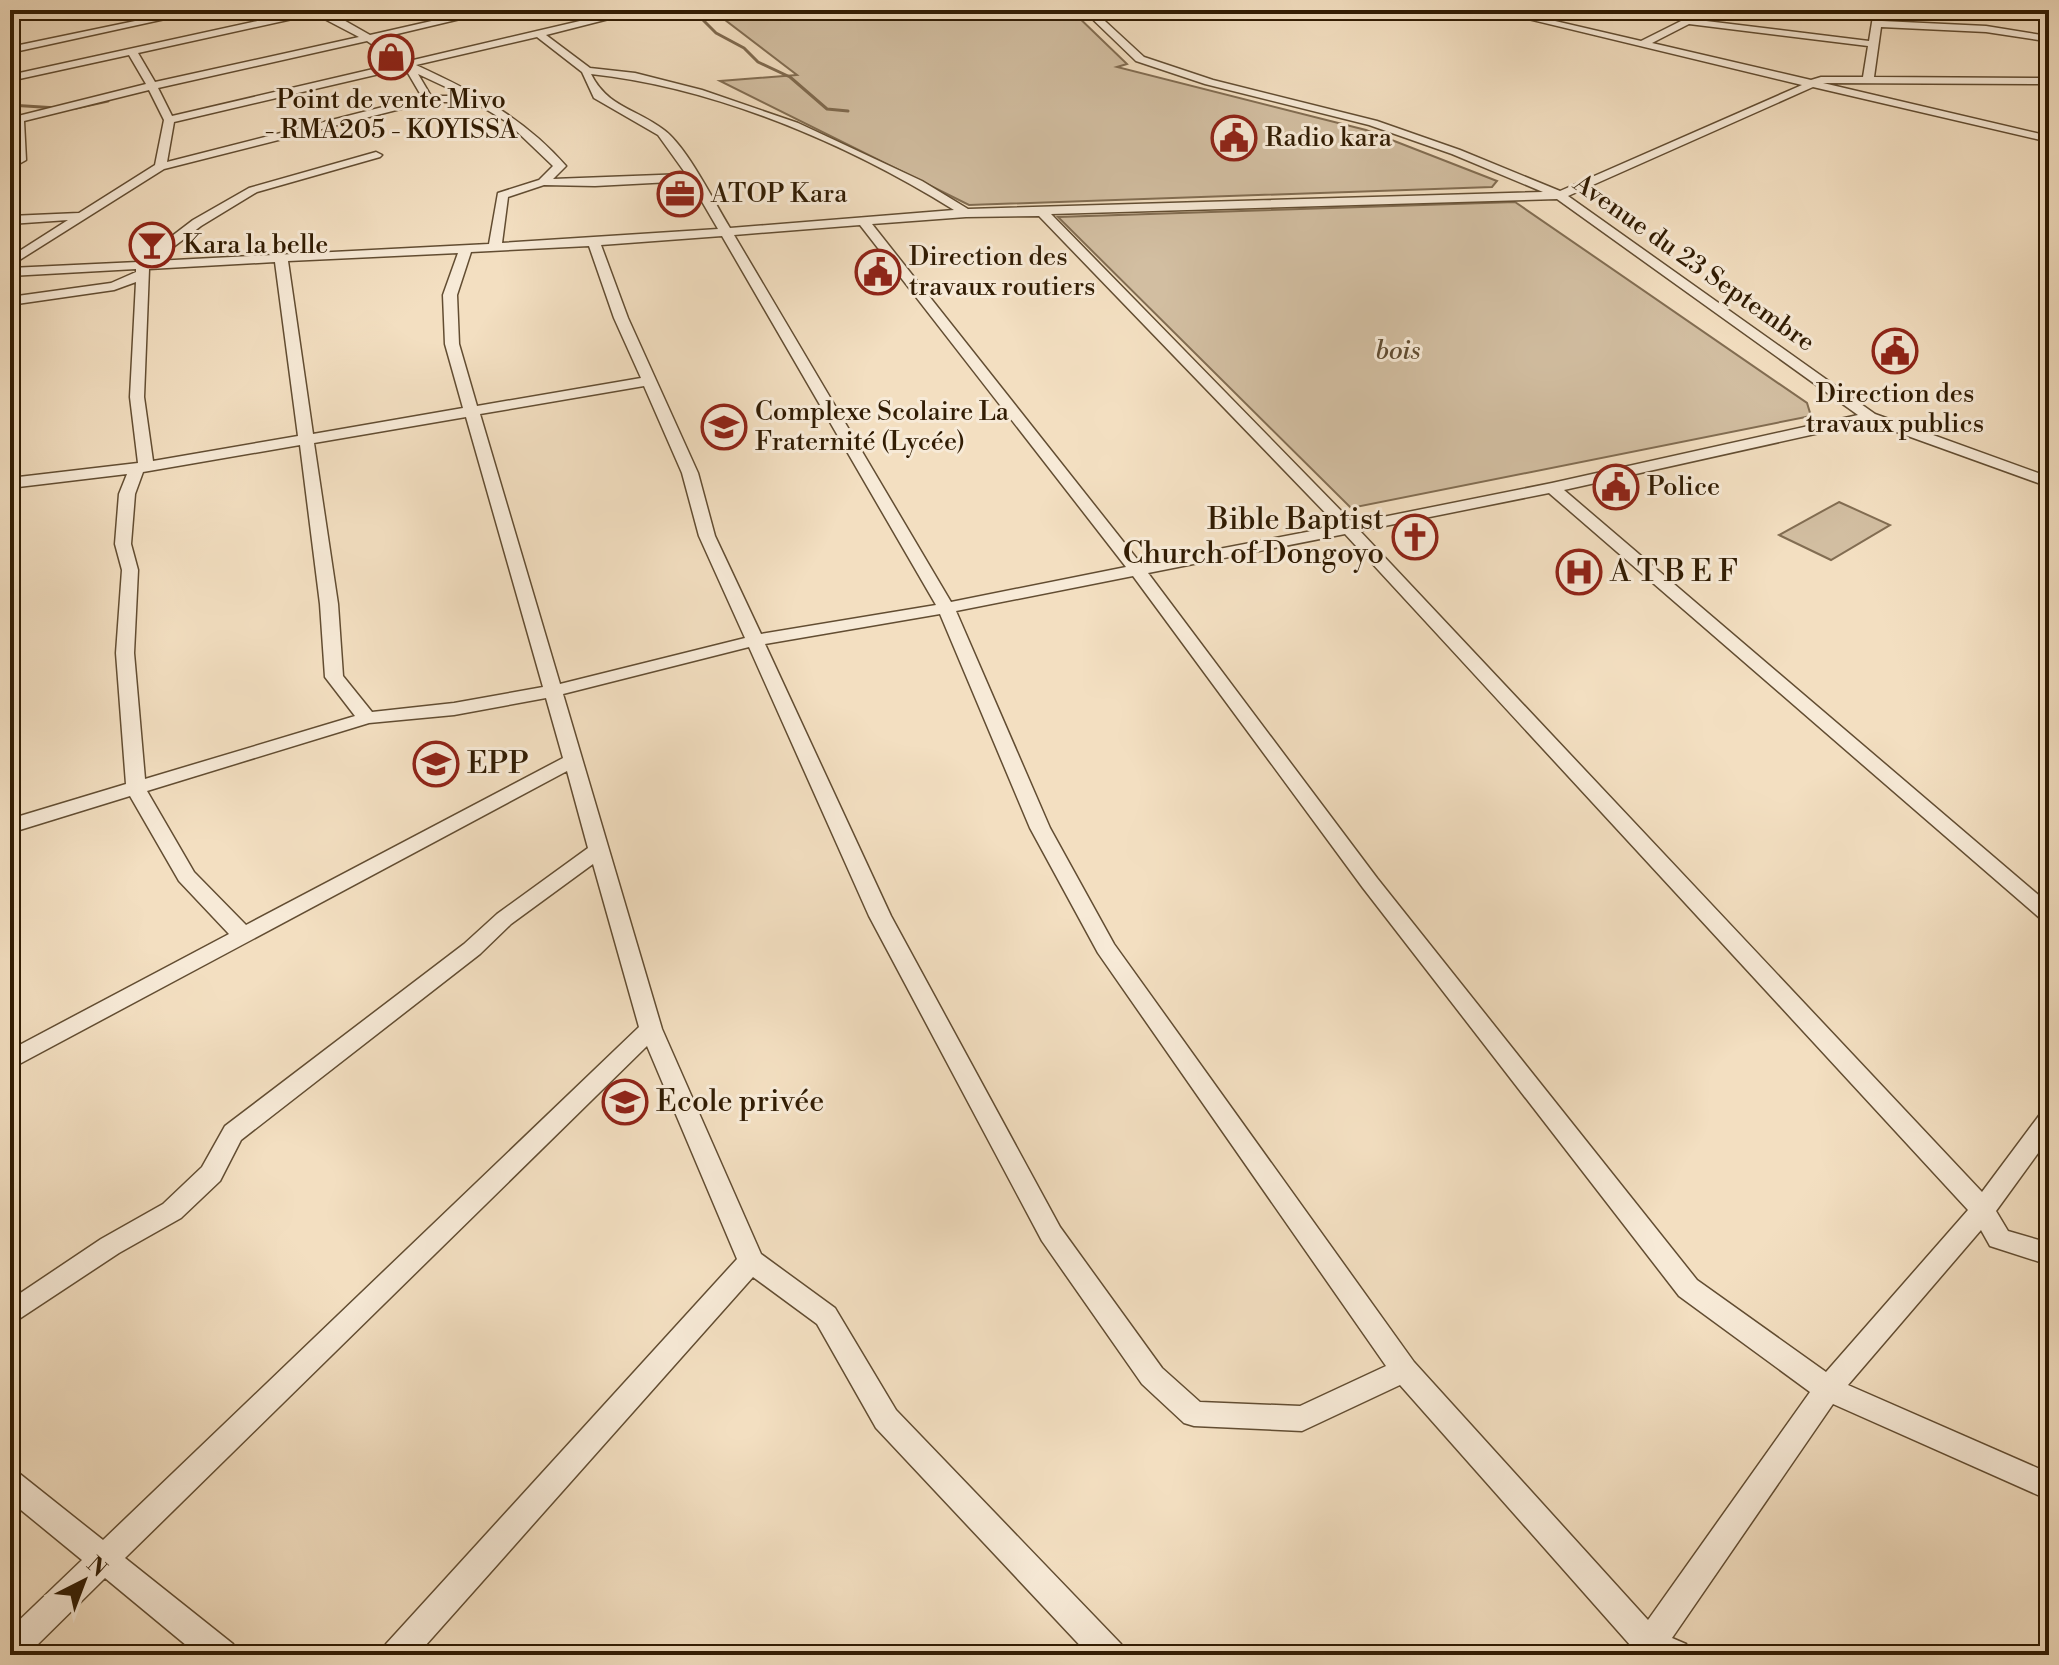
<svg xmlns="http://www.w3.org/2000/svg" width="2059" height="1665" font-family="'Libre Bodoni',serif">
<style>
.green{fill:#d2bea1;stroke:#826d52;stroke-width:2}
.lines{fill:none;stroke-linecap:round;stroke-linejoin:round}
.stream{stroke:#7e694e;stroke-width:3}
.street-casing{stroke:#624d32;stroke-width:3}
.street{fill:#f7ead7;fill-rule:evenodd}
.labels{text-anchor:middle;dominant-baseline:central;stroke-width:6;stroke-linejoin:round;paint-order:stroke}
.far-poi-label{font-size:26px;fill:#311c03;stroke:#f7ead7;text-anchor:start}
.far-street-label{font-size:26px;fill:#311c03;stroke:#f7ead7}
.far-park-label{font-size:26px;font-style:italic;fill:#614d32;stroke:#f7ead7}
.poi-label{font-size:30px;fill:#311c03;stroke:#f7ead7;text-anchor:start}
</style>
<rect width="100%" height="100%" fill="#f3dfc1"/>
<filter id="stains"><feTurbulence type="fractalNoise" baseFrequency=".0025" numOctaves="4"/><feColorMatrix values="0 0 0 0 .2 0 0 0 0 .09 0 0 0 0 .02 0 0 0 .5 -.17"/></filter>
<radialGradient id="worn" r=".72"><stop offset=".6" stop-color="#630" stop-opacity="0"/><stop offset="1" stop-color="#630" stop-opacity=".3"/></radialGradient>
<!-- green -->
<g class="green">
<polygon points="712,10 1071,10 1127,64 1117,67 1366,130 1497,181 1492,187 969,205 720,81 797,75"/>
<polygon points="1515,202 1807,403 1811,416 1351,508 1058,217"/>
<polygon points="1839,502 1890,525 1831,560 1779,535"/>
</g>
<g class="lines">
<!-- stream -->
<g class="stream">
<polyline points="693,10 716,33 744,48 758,62 790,77 827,109 848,111"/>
<polyline points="10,105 57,108"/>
<polyline points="76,108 108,101"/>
</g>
<!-- street casing -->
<g class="street-casing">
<g id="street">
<polygon points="10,10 30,10 10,16"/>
<polygon points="188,10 206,10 10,53 10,47"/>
<path d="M308 10H326L370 35 480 10H498L376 39 409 61 627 10H644L546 35 590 68 635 73 702 90 798 123 922 181 968 209 1543 192 1452 154 1369 125 1205 84 1136 61 1083 10H1093L1144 57 1213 80 1377 121 1460 150 1560 191 1802 85 1491 10H1508L1641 41 1703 10H1715L1698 20 1869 41 1874 10H1884L1882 21 1986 26 2048 36 2045 41 1986 32 1881 27 1874 77 2049 78V84L1823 83 2049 136V142L1813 87 1568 196 1875 414 2049 477V487L1869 422 1564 490 2049 904V922L2042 920 1549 493 1360 531 1982 1192 2041 1113 2049 1111V1138L1996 1211 2008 1231 2049 1243V1265L1990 1246 1981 1230 1848 1385 2049 1473V1500L1833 1404 1672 1638 1686 1644 1690 1655H1630L1631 1646 1400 1385 1302 1431 1194 1426 1184 1423 1142 1384 1042 1241 869 916 749 647 563 694 662 1029 761 1254 835 1308 896 1410 1121 1644 1125 1655H1089L876 1428 817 1324 753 1277 417 1655H382L386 1644 737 1259 647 1046 125 1558 233 1644 237 1655H198L105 1578 27 1655H10V1629L82 1560 10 1501V1470L20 1474 103 1540 639 1027 593 864 511 924 480 954 241 1140 220 1181 181 1218 119 1253 10 1325V1300L101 1239 163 1204 202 1167 225 1126 464 944 497 914 588 848 567 771 10 1069V1050L229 934 179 881 130 796 10 833V819L126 784 116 653 122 570 115 544 119 494 127 474 10 488V478L138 463 130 397 136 282 114 290 10 305V297L111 283 136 272V269L10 276V268L138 262 193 220 249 188 376 152 382 155 380 157 257 192 201 226 155 261 489 244 498 193 539 180 553 166 507 122 474 102H428L164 169 10 266V257L68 220 10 224V216L79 213 155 165 164 120 149 90 24 121 26 160 10 169V161L14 159V123L10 124V118L146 84 129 55 10 81V75ZM315 14 359 37 155 82 138 53ZM1689 24 1868 46 1863 77H1821L1811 80 1652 43ZM537 37 582 72 594 98 658 135 686 174 553 179 566 166C524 118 473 91 416 65ZM367 41 399 63 172 116 158 88ZM405 68 422 97 167 162 174 122ZM418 74 465 96H431ZM591 74C715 87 848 144 954 210L730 228C714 202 687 147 664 130 637 109 607 107 591 74ZM690 181 718 229 502 243 508 197 544 185 595 186ZM1557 199 1858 415 1552 483 1353 523 1051 214ZM1039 216 1338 526 1141 564 872 224 966 217ZM860 225 1126 567 951 602 734 235ZM722 236 936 605 761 634 715 536 698 473 628 318 601 245ZM589 246 614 318 641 378 477 406 459 344 457 295 471 252ZM458 253 443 295 445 344 463 408 313 434 288 261ZM275 262 298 436 153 461 144 397 149 269ZM644 386 682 473 699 536 745 638 560 684 480 414ZM466 417 543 687 454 703 372 712 343 676 338 604 314 443ZM300 445 320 604 325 677 355 716 145 779 134 653 138 570 131 544 135 494 143 472ZM1345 534 1968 1210 1826 1372 1697 1280 1377 878 1148 573ZM1133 576 1363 888 1679 1296 1810 1392 1648 1620 1414 1362 1114 944 1050 828 956 611ZM940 614 1030 828 1098 953 1386 1366 1300 1406 1200 1402 1162 1368 1060 1227 891 916 765 644ZM546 698 563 758 246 925 194 872 147 791 369 723 454 715Z"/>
</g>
</g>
<!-- street -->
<use href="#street" class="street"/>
</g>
<!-- icons -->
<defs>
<g id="shop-ring" transform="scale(2.3)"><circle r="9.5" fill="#f7ead7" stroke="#8f2418" stroke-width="1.5"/><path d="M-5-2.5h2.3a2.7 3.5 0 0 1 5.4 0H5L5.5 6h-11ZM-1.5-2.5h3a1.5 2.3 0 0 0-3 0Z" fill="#8f2418"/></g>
<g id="civic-ring" transform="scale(2.3)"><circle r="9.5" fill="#f7ead7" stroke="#8f2418" stroke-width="1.5"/><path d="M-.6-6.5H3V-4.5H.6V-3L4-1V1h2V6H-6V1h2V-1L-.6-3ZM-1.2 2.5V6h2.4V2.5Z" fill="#8f2418"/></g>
<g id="office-ring" transform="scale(2.3)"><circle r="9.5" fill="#f7ead7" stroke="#8f2418" stroke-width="1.5"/><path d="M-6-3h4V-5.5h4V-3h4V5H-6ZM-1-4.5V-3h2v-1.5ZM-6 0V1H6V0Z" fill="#8f2418"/></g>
<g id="bar-ring" transform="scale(2.3)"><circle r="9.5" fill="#f7ead7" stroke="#8f2418" stroke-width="1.5"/><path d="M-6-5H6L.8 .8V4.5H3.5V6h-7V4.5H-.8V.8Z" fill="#8f2418"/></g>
<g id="school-ring" transform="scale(2.3)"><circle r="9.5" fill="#f7ead7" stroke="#8f2418" stroke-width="1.5"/><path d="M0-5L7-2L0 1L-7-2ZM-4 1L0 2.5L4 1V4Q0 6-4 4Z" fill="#8f2418"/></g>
<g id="church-ring" transform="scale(2.3)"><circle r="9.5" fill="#f7ead7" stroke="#8f2418" stroke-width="1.5"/><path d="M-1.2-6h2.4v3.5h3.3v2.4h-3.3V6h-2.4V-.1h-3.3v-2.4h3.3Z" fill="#8f2418"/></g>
<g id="hospital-ring" transform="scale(2.3)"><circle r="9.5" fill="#f7ead7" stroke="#8f2418" stroke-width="1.5"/><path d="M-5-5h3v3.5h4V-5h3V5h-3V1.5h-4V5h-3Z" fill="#8f2418"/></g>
</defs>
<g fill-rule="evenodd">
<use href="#shop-ring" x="391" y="57"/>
<use href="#civic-ring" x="1234" y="138"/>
<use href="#office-ring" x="680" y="194"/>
<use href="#bar-ring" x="152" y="245"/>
<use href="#civic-ring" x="878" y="272"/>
<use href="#civic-ring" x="1895" y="351"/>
<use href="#school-ring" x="724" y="427"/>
<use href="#civic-ring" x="1616" y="487"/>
<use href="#church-ring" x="1415" y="537"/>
<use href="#hospital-ring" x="1579" y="572"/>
<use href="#school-ring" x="436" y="764"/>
<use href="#school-ring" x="625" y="1102"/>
</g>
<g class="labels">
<!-- far-poi labels -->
<g class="far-poi-label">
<text x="391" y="100" text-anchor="middle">Point de vente Mivo<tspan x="391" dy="30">- RMA205 - KOYISSA</tspan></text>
<text x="1265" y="138">Radio kara</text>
<text x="711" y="194">ATOP Kara</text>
<text x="183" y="245">Kara la belle</text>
<text x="909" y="257">Direction des<tspan x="909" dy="30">travaux routiers</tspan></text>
<text x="1895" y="394" text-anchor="middle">Direction des<tspan x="1895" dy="30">travaux publics</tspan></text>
<text x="755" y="412">Complexe Scolaire La<tspan x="755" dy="30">Fraternité (Lycée)</tspan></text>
<text x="1647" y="487">Police</text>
</g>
<!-- far-street labels -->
<g class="far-street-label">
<text transform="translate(1694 263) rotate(35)">Avenue du 23 Septembre</text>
</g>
<!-- far-park labels -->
<g class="far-park-label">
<text x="1398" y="351">bois</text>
</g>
<!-- poi labels -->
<g class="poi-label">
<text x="1384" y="520" text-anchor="end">Bible Baptist<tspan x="1384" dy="34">Church of Dongoyo</tspan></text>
<text x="1610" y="572">A T B E F</text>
<text x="467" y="764">EPP</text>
<text x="656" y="1102">Ecole privée</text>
</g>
</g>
<!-- margin -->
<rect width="2059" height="1665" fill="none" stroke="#f3dfc1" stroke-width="40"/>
<rect x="12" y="12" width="2035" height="1641" fill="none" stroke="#311c03" stroke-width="4"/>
<rect x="20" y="20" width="2019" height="1625" fill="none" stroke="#311c03" stroke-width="2"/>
<!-- north arrow -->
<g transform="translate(84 1581) rotate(42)" stroke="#f7ead7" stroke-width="6" paint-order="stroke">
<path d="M0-6L14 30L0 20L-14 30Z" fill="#311c03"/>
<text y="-12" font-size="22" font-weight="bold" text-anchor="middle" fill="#311c03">N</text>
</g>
<rect width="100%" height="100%" filter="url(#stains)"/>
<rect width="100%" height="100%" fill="url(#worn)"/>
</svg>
